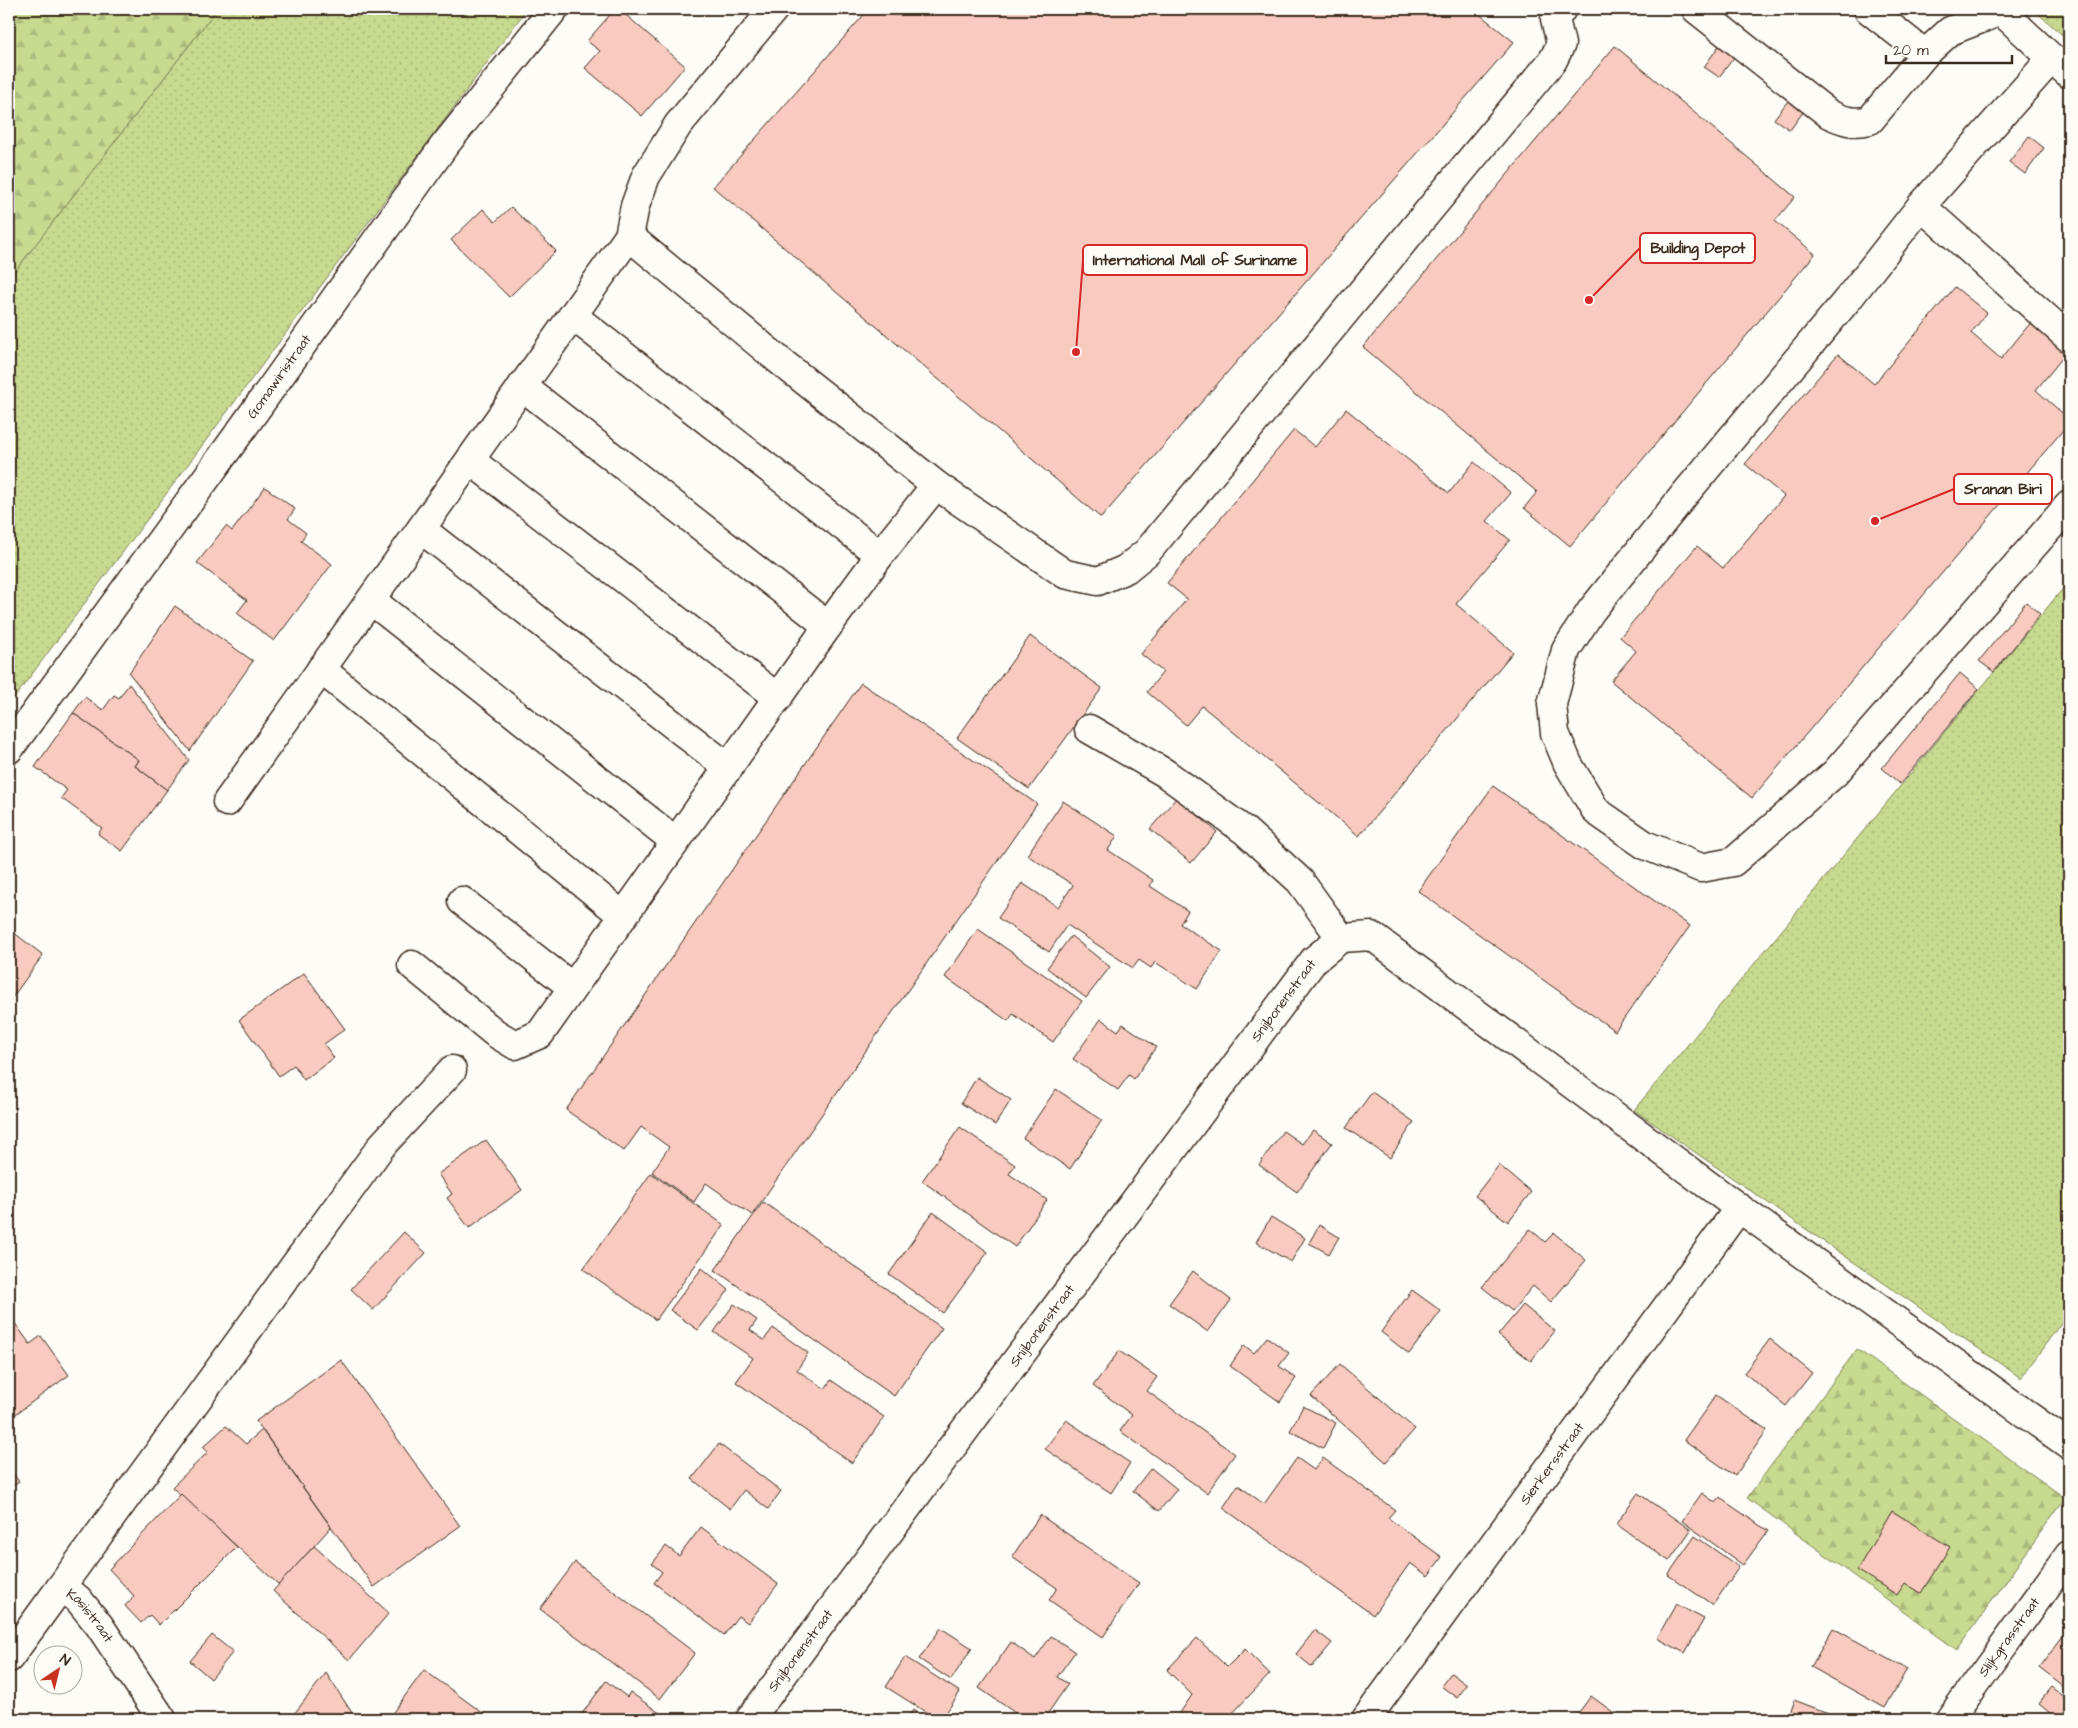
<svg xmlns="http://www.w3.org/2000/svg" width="2078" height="1728" font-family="'Architects Daughter',sans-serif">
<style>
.grass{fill:url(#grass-dots);stroke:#818256}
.forest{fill:url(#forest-firs);stroke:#818256}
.building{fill:#f9cabf;stroke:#3b2a1e}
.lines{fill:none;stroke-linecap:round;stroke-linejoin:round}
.minor-casing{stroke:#3b2a1e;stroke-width:31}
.minor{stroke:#fdfcf7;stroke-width:28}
.labels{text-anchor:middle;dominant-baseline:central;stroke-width:4;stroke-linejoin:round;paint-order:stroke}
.street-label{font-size:14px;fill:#3b2a1e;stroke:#fdfcf7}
.leader{fill:none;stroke:#d62828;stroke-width:2}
.callout-dot{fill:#d62828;stroke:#fdfcf7;stroke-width:2}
.callout{fill:#fdfcf7;stroke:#d62828;stroke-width:2}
.callout-label{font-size:15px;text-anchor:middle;font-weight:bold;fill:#3b2a1e}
</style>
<defs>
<pattern id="grass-dots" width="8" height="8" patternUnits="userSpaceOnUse" patternTransform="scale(1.25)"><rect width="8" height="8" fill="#c7da8f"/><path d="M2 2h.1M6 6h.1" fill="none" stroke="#acbb7b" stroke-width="1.8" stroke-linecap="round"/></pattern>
<pattern id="forest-firs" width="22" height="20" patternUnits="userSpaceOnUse" patternTransform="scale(1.25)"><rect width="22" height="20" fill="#c7da8f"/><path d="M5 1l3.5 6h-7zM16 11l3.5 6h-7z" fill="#acbb7b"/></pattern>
</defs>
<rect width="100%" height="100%" fill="#fdfcf7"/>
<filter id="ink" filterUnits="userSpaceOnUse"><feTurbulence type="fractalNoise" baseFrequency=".02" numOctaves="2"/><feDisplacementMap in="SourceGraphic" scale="10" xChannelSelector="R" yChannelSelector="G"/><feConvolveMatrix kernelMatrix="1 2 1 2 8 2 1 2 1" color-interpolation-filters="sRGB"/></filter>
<g filter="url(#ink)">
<!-- grass -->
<g class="grass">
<polygon points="217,9 527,9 9,705 9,279"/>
<polygon points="2033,9 2069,9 2069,41"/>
<polygon points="2069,581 2069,1312 2021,1378 1634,1110"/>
</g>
<!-- forest -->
<g class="forest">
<polygon points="9,9 217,9 9,279"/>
<polygon points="1857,1349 2065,1498 1957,1650 1747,1498"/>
</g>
<!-- building -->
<g class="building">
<polygon points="615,9 619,9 685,66 642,116 585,68 600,51 587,41"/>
<polygon points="869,9 1473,9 1514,42 1101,518 713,187"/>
<polygon points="1723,40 1739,51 1719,77 1704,67"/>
<polygon points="1615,46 1795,197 1775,221 1815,254 1570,546 1524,508 1537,492 1363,347"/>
<polygon points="1794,93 1809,104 1790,130 1774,119"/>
<polygon points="2029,136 2044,148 2025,174 2009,162"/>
<polygon points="511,207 556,251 509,297 451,240 483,209 495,222"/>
<polygon points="1955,287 1987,313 1971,333 2001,359 2032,321 2068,351 2036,390 2069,419 2069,423 1752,798 1611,681 1636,651 1620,637 1697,546 1723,568 1784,496 1745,464 1838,354 1874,384"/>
<polygon points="1346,409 1449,493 1474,462 1511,493 1487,521 1510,540 1456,604 1513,652 1359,836 1202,706 1186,725 1147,692 1163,672 1141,654 1187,599 1167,583 1294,430 1315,447"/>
<polygon points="265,487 295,509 288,519 306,533 301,541 332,564 274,641 237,613 247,600 197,563 226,526 232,531"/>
<polygon points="2026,602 2040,614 1994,672 1979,661"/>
<polygon points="175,606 253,661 190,751 129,673"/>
<polygon points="1030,636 1102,688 1029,789 957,738"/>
<polygon points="1960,673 1979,689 1900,784 1882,768"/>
<polygon points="861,683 1037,804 752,1215 706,1183 694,1202 652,1172 669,1147 641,1127 624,1151 566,1110"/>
<polygon points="129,684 189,760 167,790 135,766 139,760 73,713 85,697 103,710 114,695 119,698"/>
<polygon points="73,713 139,760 135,766 167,790 122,851 98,834 102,828 61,798 67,790 35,767"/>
<polygon points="1493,786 1690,926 1615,1031 1418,891"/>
<polygon points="1177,797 1217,832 1191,863 1150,829"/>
<polygon points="1063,801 1117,836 1108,850 1153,880 1150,886 1188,911 1180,924 1222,951 1197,989 1155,962 1151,968 1139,960 1133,968 1067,925 1049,952 998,918 1022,883 1058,907 1073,885 1027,855"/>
<polygon points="9,929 43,955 9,1002"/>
<polygon points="978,929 1082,1001 1053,1042 1013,1014 1008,1021 945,977"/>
<polygon points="1071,936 1110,967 1086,998 1047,968"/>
<polygon points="304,973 345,1029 324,1044 334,1058 304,1080 294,1065 279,1076 239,1020"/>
<polygon points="1101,1019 1118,1031 1123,1024 1156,1047 1134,1079 1129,1075 1118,1090 1073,1059"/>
<polygon points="977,1077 1011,1100 995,1125 961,1103"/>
<polygon points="1056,1089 1102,1120 1070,1169 1023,1138"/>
<polygon points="1372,1092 1414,1122 1390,1158 1346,1128"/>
<polygon points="960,1127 1015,1165 1009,1174 1047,1200 1015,1247 922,1181"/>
<polygon points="1313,1130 1332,1143 1297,1192 1259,1165 1283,1131 1302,1144"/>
<polygon points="486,1140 522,1190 469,1228 447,1198 452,1194 438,1174"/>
<polygon points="1499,1165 1531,1192 1508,1222 1475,1196"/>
<polygon points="651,1173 724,1225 656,1320 583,1269"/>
<polygon points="763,1202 942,1328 894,1396 715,1270"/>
<polygon points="933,1212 988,1252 943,1313 889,1274"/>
<polygon points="1271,1217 1305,1238 1291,1262 1256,1242"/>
<polygon points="1319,1225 1339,1237 1329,1254 1309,1243"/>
<polygon points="1530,1229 1545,1242 1554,1233 1586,1260 1551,1302 1533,1286 1512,1311 1482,1287"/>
<polygon points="404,1232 426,1253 373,1310 351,1289"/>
<polygon points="702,1268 729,1290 698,1330 670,1310"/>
<polygon points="1193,1271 1231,1300 1208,1332 1169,1304"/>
<polygon points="1412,1290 1441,1311 1409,1354 1381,1332"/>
<polygon points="734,1304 757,1320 750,1330 764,1340 773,1328 808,1353 797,1370 825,1389 831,1380 884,1417 852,1463 736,1382 753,1358 714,1332"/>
<polygon points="1523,1305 1555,1331 1531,1361 1498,1335"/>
<polygon points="9,1315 30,1344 41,1336 69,1375 9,1419"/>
<polygon points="1267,1337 1289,1353 1279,1366 1296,1378 1280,1402 1230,1366 1244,1345 1254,1353"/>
<polygon points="1770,1339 1812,1373 1786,1406 1744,1373"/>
<polygon points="1119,1351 1157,1377 1147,1391 1235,1454 1207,1493 1120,1431 1132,1415 1093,1386"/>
<polygon points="341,1360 460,1526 374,1587 256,1421"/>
<polygon points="1340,1364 1415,1429 1386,1462 1311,1396"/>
<polygon points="1716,1395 1767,1430 1735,1476 1684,1440"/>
<polygon points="1303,1406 1336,1423 1323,1448 1290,1431"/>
<polygon points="1066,1420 1130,1463 1111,1493 1045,1449"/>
<polygon points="226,1426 246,1444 262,1430 331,1527 279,1585 172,1487 208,1452 203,1447"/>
<polygon points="719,1444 781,1491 768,1509 744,1490 730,1509 692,1479"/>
<polygon points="1297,1458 1314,1470 1323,1458 1395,1510 1388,1518 1442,1557 1428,1576 1410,1563 1373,1615 1223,1508 1238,1485 1264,1504"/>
<polygon points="9,1467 19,1482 9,1489"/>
<polygon points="1151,1468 1177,1489 1159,1511 1133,1491"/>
<polygon points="1638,1493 1691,1530 1669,1561 1616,1524"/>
<polygon points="1702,1493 1716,1503 1720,1498 1768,1531 1743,1565 1682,1521"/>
<polygon points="181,1494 237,1547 159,1625 150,1615 141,1623 125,1606 134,1596 109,1569"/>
<polygon points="1892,1511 1950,1547 1921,1593 1905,1583 1897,1595 1857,1570"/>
<polygon points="1040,1515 1139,1583 1103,1637 1049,1600 1057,1588 1012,1557"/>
<polygon points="701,1527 778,1584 748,1623 738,1616 724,1635 654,1583 662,1572 652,1564 666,1546 679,1556"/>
<polygon points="1695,1536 1739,1567 1713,1605 1668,1575"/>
<polygon points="314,1546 389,1613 349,1660 273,1591"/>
<polygon points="575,1562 695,1653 660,1699 540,1609"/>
<polygon points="1676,1604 1704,1619 1685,1653 1657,1638"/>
<polygon points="941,1628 972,1648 951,1680 919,1659"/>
<polygon points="1833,1628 1907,1669 1885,1708 1811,1667"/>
<polygon points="2069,1628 2069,1691 2039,1668"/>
<polygon points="1315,1630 1332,1643 1312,1667 1296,1654"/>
<polygon points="212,1635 233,1652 211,1679 190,1661"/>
<polygon points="1051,1636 1075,1652 1057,1677 1068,1684 1044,1719 1024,1719 979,1688 1011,1642 1035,1659"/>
<polygon points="1197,1638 1227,1667 1245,1649 1270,1674 1227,1719 1176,1719 1192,1695 1167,1670"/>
<polygon points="905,1657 960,1692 942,1719 937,1719 886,1687"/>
<polygon points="424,1670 491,1719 388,1719"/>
<polygon points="326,1673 356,1719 290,1719"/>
<polygon points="1451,1673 1467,1685 1457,1698 1441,1686"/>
<polygon points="606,1681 627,1697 630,1692 668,1719 588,1719 581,1715"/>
<polygon points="2052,1688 2069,1701 2069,1704 2057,1719 2039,1704"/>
<polygon points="1591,1696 1621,1718 1620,1719 1574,1719"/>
<polygon points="1794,1700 1844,1719 1787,1719"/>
<polygon points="913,1710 926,1719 907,1719"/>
</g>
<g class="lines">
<!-- minor casing -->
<g class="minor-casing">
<g id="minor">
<path d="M1696 9 1829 114C1844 121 1854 124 1870 120L1925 54 1950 31 2001 11"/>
<polyline points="1868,9 1925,54"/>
<polyline points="1999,9 2069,74"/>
<polyline points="2052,58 1921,206 1848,299 1685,494 1591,611 1566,650 1552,704 1555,733 1568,764 1596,811 1645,845 1701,868 1733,862 1835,773 2069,505"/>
<polyline points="1921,206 2069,338"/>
<polyline points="629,236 780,361 936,485 1065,574 1098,581 1126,569 1147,552 1553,60 1561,44 1555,19 1562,9"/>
<polyline points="573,316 880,555"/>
<polyline points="522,386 828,626"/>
<polyline points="470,460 778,698"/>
<polyline points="421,529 729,768"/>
<polyline points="371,600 675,841"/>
<polyline points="321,669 622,915"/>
<polyline points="1089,729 1165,773 1245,831 1300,881 1341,938"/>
<path id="s1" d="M9 749 237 436 444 146 554 9"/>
<polyline points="227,802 629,236 635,206 646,176 678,125 774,9"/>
<polyline points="462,901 572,987"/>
<polyline points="1341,938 1372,936 1739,1208 2069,1445"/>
<polyline points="412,965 495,1033 515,1045 540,1034 828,626 880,555 936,485"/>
<polyline points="60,1588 383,1144 452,1070"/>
<path id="s2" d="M9 1658 60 1588 78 1599 99 1625 162 1719"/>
<path id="s3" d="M750 1719 1314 960 1341 938"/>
<path id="s4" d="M1366 1719 1739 1208"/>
<path id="s5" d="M1950 1719 2069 1555"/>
</g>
</g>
<!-- minor -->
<use href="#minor" class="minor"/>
</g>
</g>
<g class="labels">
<!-- street labels -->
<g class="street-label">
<text stroke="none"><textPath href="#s1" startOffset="460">Gomawiristraat</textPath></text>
<text stroke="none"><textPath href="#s3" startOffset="895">Snijbonenstraat</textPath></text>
<text stroke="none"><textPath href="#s3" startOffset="490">Snijbonenstraat</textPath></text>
<text stroke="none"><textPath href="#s4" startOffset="316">Sierkersstraat</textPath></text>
<text stroke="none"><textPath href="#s2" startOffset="128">Kasistraat</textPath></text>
<text stroke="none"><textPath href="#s5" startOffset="101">Slijkgrasstraat</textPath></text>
<text stroke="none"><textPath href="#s3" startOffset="85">Snijbonenstraat</textPath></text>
</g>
</g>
<!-- callouts -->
<path class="leader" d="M1589 300L1640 248M1076 352L1083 260M1875 521L1954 489"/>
<g class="callout-dot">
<circle cx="1589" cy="300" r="5"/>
<circle cx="1076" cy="352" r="5"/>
<circle cx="1875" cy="521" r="5"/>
</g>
<g class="callout">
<rect x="1640" y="233" width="115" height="30" rx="5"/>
<rect x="1083" y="245" width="224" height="30" rx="5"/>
<rect x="1954" y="474" width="98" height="30" rx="5"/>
</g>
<g class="callout-label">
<text x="1698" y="253">Building Depot</text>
<text x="1195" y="265">International Mall of Suriname</text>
<text x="2003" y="494">Sranan Biri</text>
</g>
<!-- margin -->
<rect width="2078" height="1728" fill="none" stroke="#fdfcf7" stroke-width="30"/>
<rect x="15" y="15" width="2048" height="1698" fill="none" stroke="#3b2a1e" stroke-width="2" filter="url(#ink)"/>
<!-- north arrow -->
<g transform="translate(58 1670) rotate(35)"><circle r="24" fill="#fdfcf7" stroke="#afa8a0"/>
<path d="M0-4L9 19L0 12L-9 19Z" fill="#c8321e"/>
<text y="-8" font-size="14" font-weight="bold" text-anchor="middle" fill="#3b2a1e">N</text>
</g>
<!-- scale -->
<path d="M1886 55v8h126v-8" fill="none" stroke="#3b2a1e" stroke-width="2.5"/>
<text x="1893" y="55" font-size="15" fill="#3b2a1e" stroke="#fdfcf7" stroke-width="4" paint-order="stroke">20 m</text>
</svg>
